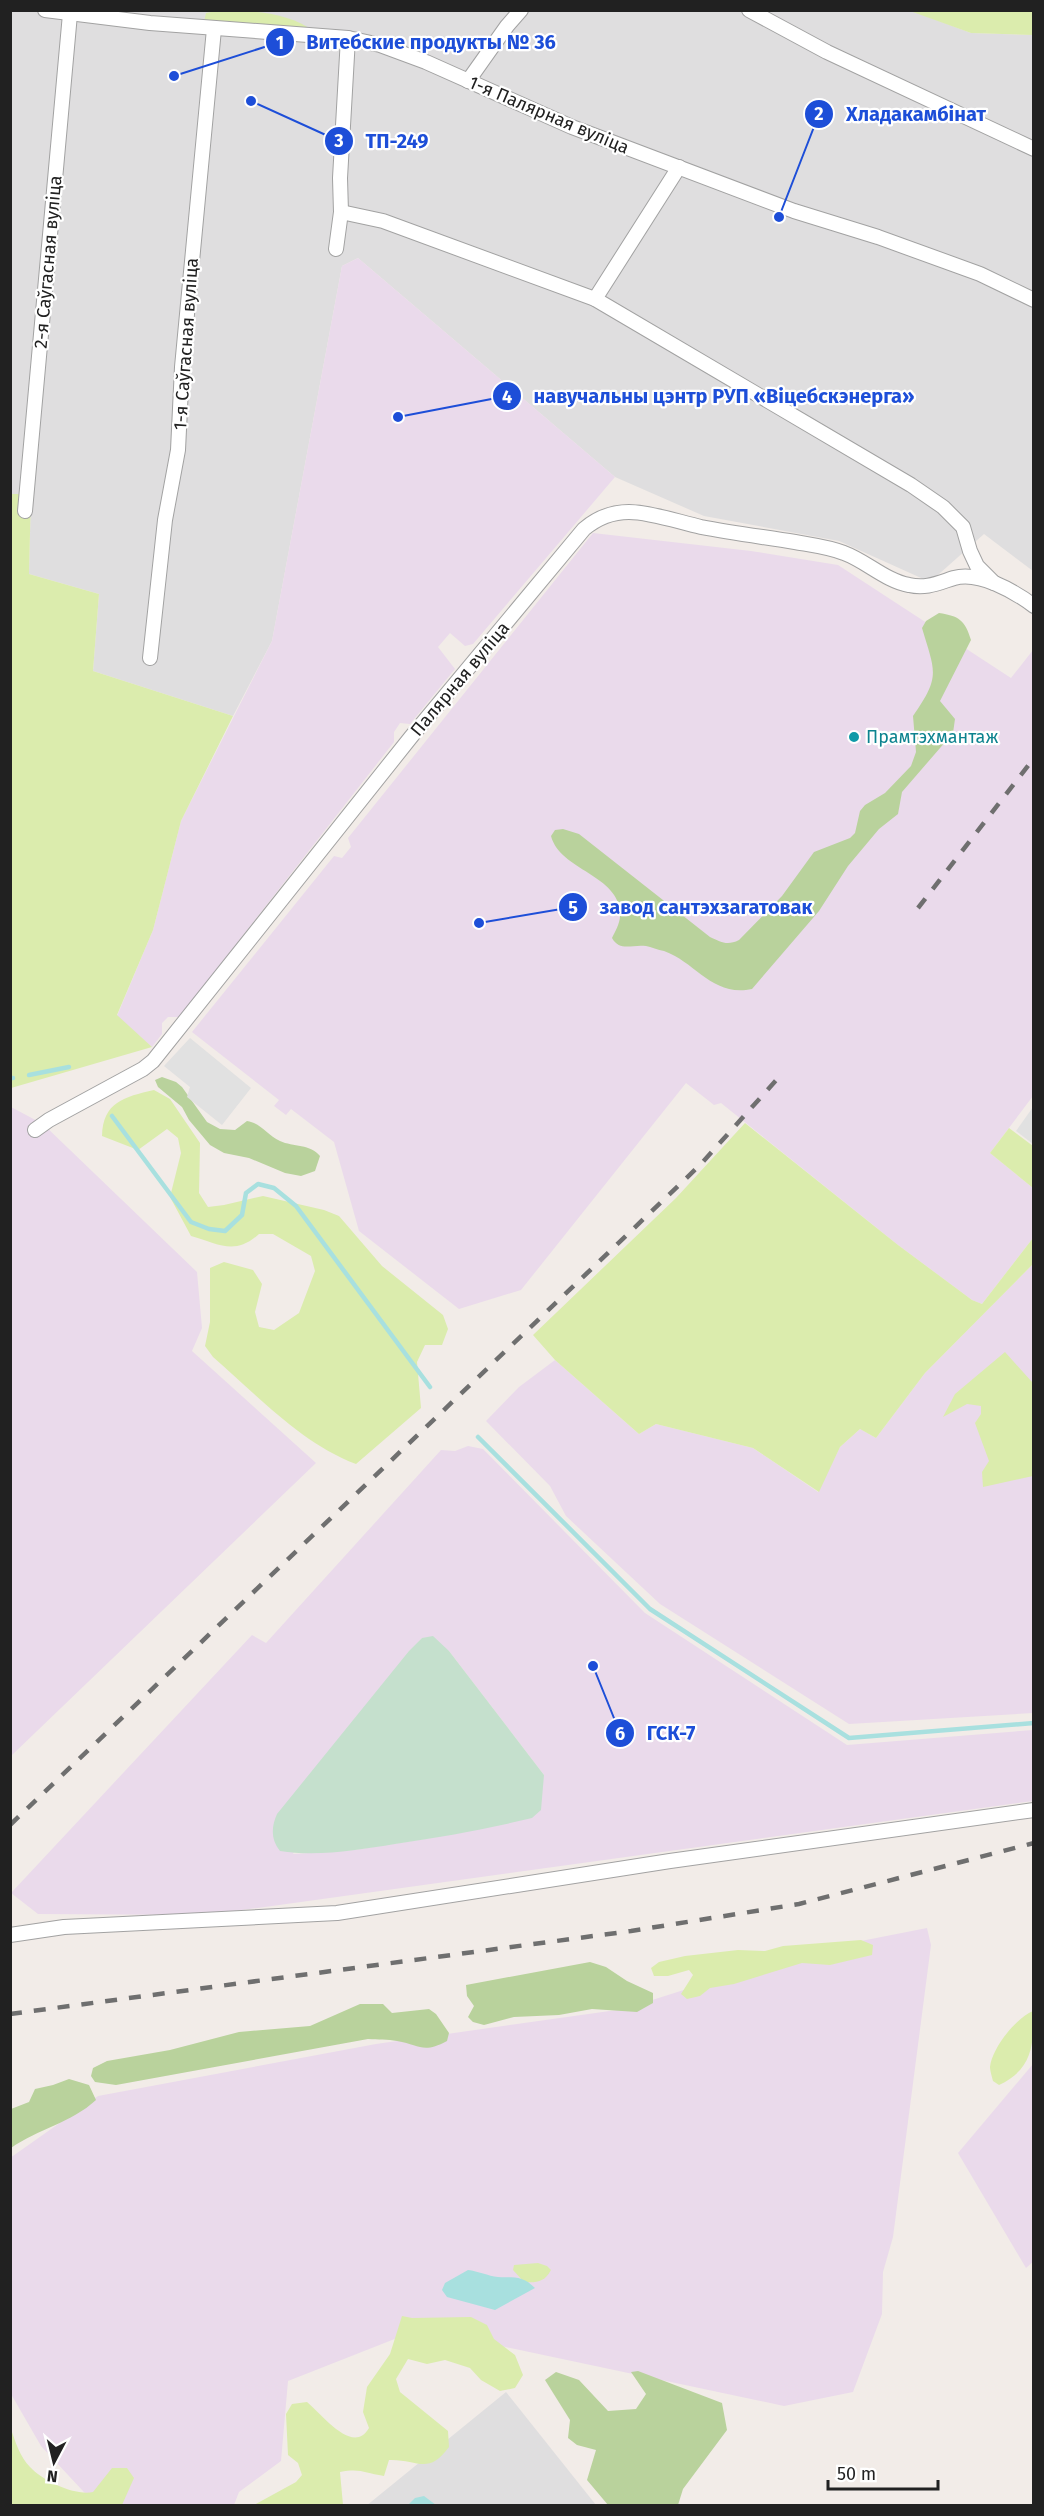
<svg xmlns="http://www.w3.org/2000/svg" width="1044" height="2516" font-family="'Fira Sans',sans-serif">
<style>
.residential{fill:#dfdedf}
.industrial{fill:#eadaeb;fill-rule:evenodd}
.grass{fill:#dbecad}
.forest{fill:#b9d29c}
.wetland{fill:#c5e0cd}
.parking{fill:#e1e1e1}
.water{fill:#a8e0df}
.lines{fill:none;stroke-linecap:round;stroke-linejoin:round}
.stream{stroke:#a8e0df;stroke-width:4.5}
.minor-casing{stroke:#a2a2a2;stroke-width:16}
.minor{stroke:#fff;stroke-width:14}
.rail{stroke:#6f6f6f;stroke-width:4.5;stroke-dasharray:12 12;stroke-linecap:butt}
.culture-dot{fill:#0f9aa8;stroke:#fff;stroke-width:2}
.labels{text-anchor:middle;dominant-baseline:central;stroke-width:4.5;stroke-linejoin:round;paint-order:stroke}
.street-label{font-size:18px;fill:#212121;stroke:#fff}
.culture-label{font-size:18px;fill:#0d838f;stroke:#fff;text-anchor:start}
.leader{fill:none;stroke:#1d4ed8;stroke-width:2}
.callout-dot{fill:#1d4ed8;stroke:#fff;stroke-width:2}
.mark-label{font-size:18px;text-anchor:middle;font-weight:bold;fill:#fff}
.callout-label{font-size:20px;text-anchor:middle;font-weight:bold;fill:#1d4ed8;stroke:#fff;stroke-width:4.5;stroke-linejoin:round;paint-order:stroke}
</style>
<rect width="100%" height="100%" fill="#f2ece8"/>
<!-- residential -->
<g class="residential">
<polygon points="910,10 971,33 1033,35 1033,571 984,534 930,582 839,541 704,516 615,477 358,258 342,266 272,641 233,716 93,671 99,594 29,574 31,494 11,494 11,11"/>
<polygon points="506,2392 596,2505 366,2506"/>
</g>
<!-- industrial -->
<g class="industrial">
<polygon points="358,258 615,477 473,644 465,646 450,633 438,647 455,669 410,724 400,723 394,732 394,742 179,1017 168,1017 162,1023 162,1034 152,1047 117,1016 153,930 181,821 272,641 342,266"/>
<polygon points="593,533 751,551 838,565 1011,678 1033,650 1033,1096 990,1153 1033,1188 1033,1238 982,1304 972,1300 898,1245 721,1103 714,1105 686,1083 521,1290 459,1309 359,1231 334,1142 291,1109 286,1115 274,1106 279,1100 192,1032 334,856 342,858 351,847 348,838"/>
<polygon points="11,1107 43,1124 197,1272 202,1328 192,1351 316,1463 11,1756"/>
<polygon points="1033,1264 1033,1713 849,1724 660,1604 566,1516 550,1486 486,1421 519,1387 555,1360 639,1434 656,1424 753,1448 818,1492 840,1447 860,1429 876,1438 925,1373"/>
<path d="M468 1446 483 1449 645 1613 847 1745 1033 1730V1801L206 1915 38 1914 11 1893 252 1635 266 1643 441 1450 455 1451ZM422 1638 449 1651 544 1775 431 1838 354 1850 293 1854 378 1691Z"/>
<polygon points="927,1928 931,1945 893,2237 883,2272 882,2314 853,2392 784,2406 420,2329 288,2381 281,2461 239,2492 234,2505 96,2505 41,2446 11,2394 10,2158 98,2096 376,2044 624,2009 800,1953"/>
<polygon points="1033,2064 1034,2261 1026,2268 958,2153"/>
</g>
<!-- grass -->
<g class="grass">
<path d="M216 11C249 10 287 11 315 32L204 22 206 13Z"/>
<polygon points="910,11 1033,11 1033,35 971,33"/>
<polygon points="10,494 31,494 29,574 99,594 93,671 233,716 181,821 153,930 117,1015 152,1047 11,1088"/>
<path d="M154 1090 170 1099 200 1143 199 1193 208 1207 224 1205 263 1196 324 1210 339 1216 382 1266 443 1315 448 1329 442 1345H425L417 1362 421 1408 356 1464C301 1443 258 1396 213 1357L205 1346 210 1322V1268L224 1262 253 1270 262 1284 255 1312 259 1327 274 1330 299 1313 315 1271 311 1256 273 1234H259C235 1256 219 1244 191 1236L170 1197 181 1153 178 1138 167 1129 138 1150 102 1136C103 1102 124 1097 154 1090Z"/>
<polygon points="745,1123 898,1245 972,1300 982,1304 1033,1238 1033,1264 925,1373 876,1438 860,1429 840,1447 819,1492 753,1448 656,1424 639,1434 555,1360 533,1335 676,1198"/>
<polygon points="1009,1128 1033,1146 1033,1188 990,1153"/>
<polygon points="1005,1352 1033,1383 1033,1476 983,1487 982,1472 989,1461 975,1423 981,1414 981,1406 967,1404 943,1417 955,1394"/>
<polygon points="861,1940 873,1945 872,1955 830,1965 802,1963 734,1984 710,1988 700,1996 687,1999 681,1994 693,1975 689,1970 668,1976 654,1976 651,1968 659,1962 685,1956 738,1950 765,1951 783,1946"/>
<path d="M1033 2011C1034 2044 1033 2069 999 2085L993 2081C992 2077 990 2071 990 2067 992 2048 1016 2018 1033 2011Z"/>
<path d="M538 2263 547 2266 551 2270C545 2282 536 2283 524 2282L513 2270 514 2265Z"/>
<path d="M402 2316 412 2318 471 2317 487 2325 494 2339 515 2355 523 2375 515 2388 500 2391 481 2380 470 2368 445 2360 427 2364 408 2359 396 2379 400 2392 448 2431 449 2447C428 2476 418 2459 389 2460L384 2476C364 2473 361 2468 340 2472L343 2505H254L296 2482 302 2475 298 2463 288 2455 286 2414 292 2404 307 2402C322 2414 353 2456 369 2428L363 2412 367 2387 390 2354Z"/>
<path d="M11 2429C15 2441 20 2457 30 2467 43 2481 75 2496 93 2492L112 2468H127L134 2478 122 2505 11 2504Z"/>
</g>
<!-- forest -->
<g class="forest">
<path d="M939 613C959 616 965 620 971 640L940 701 955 719 953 733 902 792 898 814 879 829 848 866 819 911 752 989C712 997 697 963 664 951 658 950 651 947 646 946 632 944 620 952 612 938 615 932 620 923 620 916 622 875 560 871 551 836L555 830 563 829 579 834 710 937C721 942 727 946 739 940L782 896 814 852 850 838 855 833 860 811 865 805 885 793 911 766 916 752 913 716C941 676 935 672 922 628L926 621Z"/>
<path d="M162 1077 176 1082 182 1087 207 1122 220 1129 235 1130 247 1121C261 1123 267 1135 280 1141 293 1147 311 1144 320 1156L315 1171 301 1176 285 1173 249 1158 224 1153 210 1145 189 1120 182 1107 158 1087 155 1080Z"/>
<polygon points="590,1962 606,1967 627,1981 653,1993 653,2003 637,2012 592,2009 559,2015 514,2017 484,2025 473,2022 468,2017 474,2006 467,1996 466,1985"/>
<path d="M360 2004H383L392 2013 429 2009 436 2014 449 2033 447 2041C423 2054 420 2045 397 2041 388 2039 378 2040 368 2039L116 2085 95 2082 91 2076 93 2068 107 2061 170 2050 239 2032 310 2026Z"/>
<path d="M69 2079 89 2085 96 2100C71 2123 38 2129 11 2148V2109L29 2102 35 2089 53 2085Z"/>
<polygon points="638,2371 722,2403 727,2430 683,2489 678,2505 608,2505 587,2480 596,2450 577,2445 568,2438 570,2420 545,2380 556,2372 579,2380 608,2411 636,2409 646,2394 631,2372"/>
</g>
<!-- wetland -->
<path class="wetland" d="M433 1636 449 1651 544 1775 541 1810 532 1818C487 1829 441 1837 395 1844 358 1850 317 1857 280 1851 271 1840 271 1827 277 1814L409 1651 422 1638Z"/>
<!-- parking -->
<g class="parking">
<polygon points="190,1038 251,1088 222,1125 187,1097 190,1087 164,1066"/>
<polygon points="1033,1107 1033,1144 1016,1131"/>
</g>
<!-- water -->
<g class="water">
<path d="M468 2270C478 2271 488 2276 498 2277 514 2278 522 2275 535 2288L495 2310 447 2297 442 2290 445 2283Z"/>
<polygon points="424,2496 436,2505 408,2505 415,2498"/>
</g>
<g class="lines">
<!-- stream -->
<g class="stream">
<polyline points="29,1075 69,1067"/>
<polyline points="10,1078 13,1078"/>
<polyline points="112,1116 191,1222 209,1229 225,1231 242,1215 246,1193 258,1184 274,1188 296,1206 430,1387"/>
<polyline points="478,1437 650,1609 849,1738 1034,1723"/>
</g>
<!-- minor casing -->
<g class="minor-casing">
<g id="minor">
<polyline points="45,10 150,23 348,38 380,45 426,62 572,127 794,211 878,237 980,274 1034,300"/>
<polyline points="749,10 827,52 1034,149"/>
<polyline points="468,81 507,26 521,10"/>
<polyline points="341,212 383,221 595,299 911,485 943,507 963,527 970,551 977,566 994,583"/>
<polyline points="336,249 341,212 340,178 348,38"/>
<polyline points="595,299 679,167"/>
<polyline points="25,511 70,14"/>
<polyline points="150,658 165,520 178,450 182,367 214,29"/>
<path d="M35 1130 49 1120 143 1069 153 1061 411 737 584 529C597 518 611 512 629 512 650 512 679 522 701 527 732 533 764 537 795 542 812 545 829 547 844 553 866 561 886 581 909 585 926 589 938 583 954 578 979 571 1014 591 1034 606"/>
<polyline points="10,1935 64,1927 337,1913 670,1861 1034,1810"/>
</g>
</g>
<!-- minor -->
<use href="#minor" class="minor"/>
<!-- rail -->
<g class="rail">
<polyline points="918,908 1034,758"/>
<polyline points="10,1825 700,1165 780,1076"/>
<polyline points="10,2014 631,1931 799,1904 1034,1843"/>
</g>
</g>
<!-- markers -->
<circle class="culture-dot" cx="854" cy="737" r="6"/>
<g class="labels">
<!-- street labels -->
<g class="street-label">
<text transform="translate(549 115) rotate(23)">1-я Палярная вуліца</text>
<text transform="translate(48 262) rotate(-85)">2-я Саўгасная вуліца</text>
<text transform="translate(186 344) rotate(-86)">1-я Саўгасная вуліца</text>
<text transform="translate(460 679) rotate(-50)">Палярная вуліца</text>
</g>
<!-- culture labels -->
<g class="culture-label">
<text x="866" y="737">Прамтэхмантаж</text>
</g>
</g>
<!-- callouts -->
<path class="leader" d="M174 76L280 42M779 217L819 114M251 101L339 141M398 417L507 396M479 923L573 907M593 1666L620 1733"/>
<g class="callout-dot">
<circle cx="174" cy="76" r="6"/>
<circle cx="779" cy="217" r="6"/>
<circle cx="251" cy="101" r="6"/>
<circle cx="398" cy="417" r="6"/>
<circle cx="479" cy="923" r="6"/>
<circle cx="593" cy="1666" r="6"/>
<circle cx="280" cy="42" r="15"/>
<circle cx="819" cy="114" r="15"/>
<circle cx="339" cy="141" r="15"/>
<circle cx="507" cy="396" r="15"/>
<circle cx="573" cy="907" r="15"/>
<circle cx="620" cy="1733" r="15"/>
</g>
<g class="mark-label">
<text x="280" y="49">1</text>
<text x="819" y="120">2</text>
<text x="339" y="147">3</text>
<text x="507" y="403">4</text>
<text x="573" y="914">5</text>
<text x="620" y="1740">6</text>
</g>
<g class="callout-label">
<text x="431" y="49">Витебские продукты № 36</text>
<text x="916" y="121">Хладакамбінат</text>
<text x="397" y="148">ТП-249</text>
<text x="724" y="403">навучальны цэнтр РУП «Віцебскэнерга»</text>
<text x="706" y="914">завод сантэхзагатовак</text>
<text x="671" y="1740">ГСК-7</text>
</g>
<!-- border -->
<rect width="1044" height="2516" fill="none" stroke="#212121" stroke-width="24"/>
<!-- north arrow -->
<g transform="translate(54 2462) rotate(187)" stroke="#ffffff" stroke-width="4.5" paint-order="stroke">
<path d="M0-4.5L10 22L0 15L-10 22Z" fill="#212121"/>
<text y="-9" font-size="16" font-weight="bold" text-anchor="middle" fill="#212121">N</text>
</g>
<!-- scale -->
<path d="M828 2480v9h110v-9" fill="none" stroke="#212121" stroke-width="3"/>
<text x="837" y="2480" font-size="18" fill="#212121" stroke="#ffffff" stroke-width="4.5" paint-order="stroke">50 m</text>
</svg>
